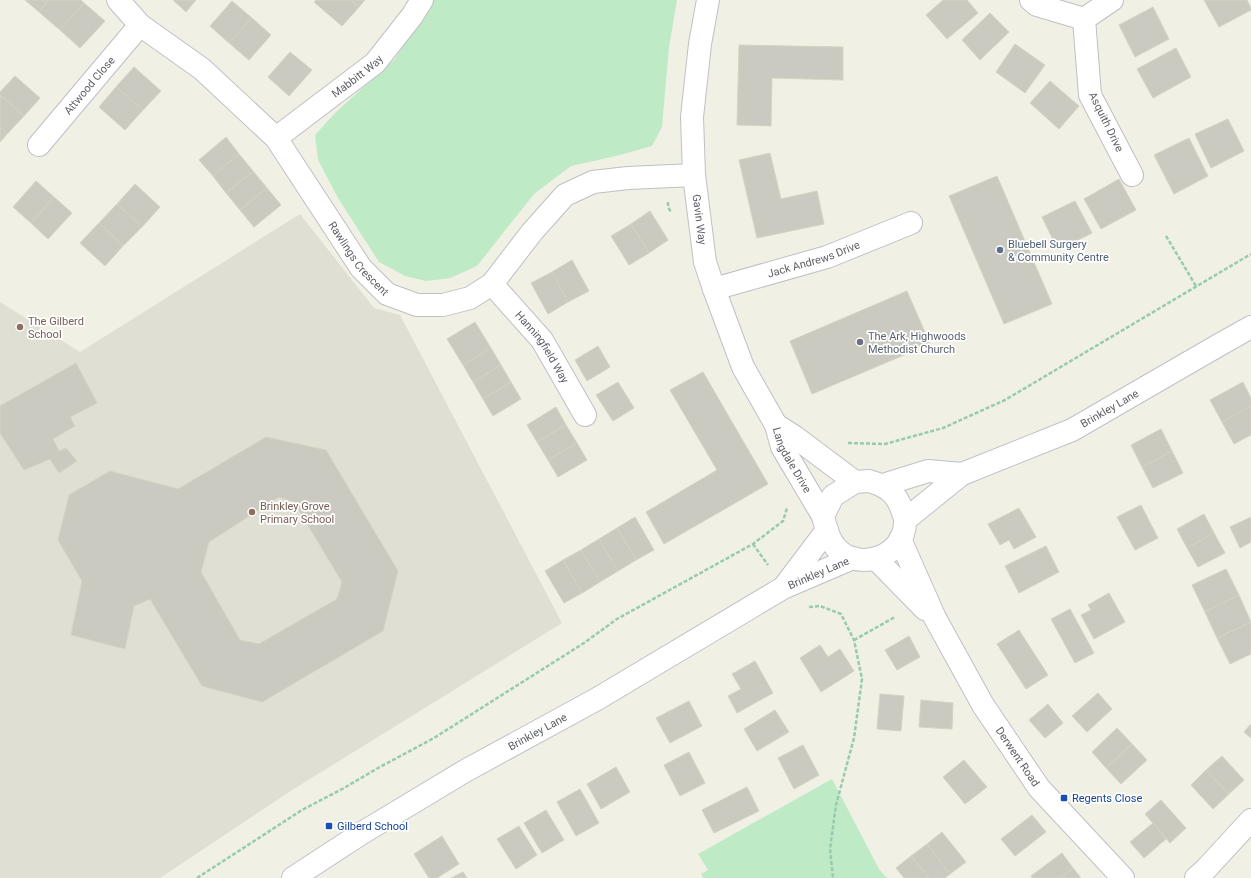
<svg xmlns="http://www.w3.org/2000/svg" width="1251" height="878" font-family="Roboto,sans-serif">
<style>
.education{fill:#e0dfd3}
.green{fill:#bfeac6}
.building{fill:#cbcac1;stroke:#d5d3c2;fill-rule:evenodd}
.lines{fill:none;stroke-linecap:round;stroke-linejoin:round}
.street-casing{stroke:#bec0c6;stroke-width:24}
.secondary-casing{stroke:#bfc1c9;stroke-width:24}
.path{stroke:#97cbaf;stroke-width:2.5;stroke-dasharray:4 2;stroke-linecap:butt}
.street{stroke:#fff;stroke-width:22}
.secondary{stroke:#fff;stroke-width:22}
.service-dot{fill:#5c6f8a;stroke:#fff;stroke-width:1.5}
.education-dot{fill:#8d6e63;stroke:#fff;stroke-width:1.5}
.worship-dot{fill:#6b7280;stroke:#fff;stroke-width:1.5}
.transit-dot{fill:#1a4fb4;stroke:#fff;stroke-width:1.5}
.labels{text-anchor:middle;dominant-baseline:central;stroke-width:3.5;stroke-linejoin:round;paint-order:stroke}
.street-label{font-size:11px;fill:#5c5f66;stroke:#fff}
.service-label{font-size:11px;fill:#4e5e75;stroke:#fff;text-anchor:start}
.education-label{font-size:11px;fill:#785e54;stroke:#fff;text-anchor:start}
.worship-label{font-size:11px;fill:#5b616d;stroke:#fff;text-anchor:start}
.transit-label{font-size:11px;fill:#164399;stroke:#fff;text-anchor:start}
</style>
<rect width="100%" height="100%" fill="#f0f0e4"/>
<!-- education -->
<polygon class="education" points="300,214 374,308 400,315 562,623 289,792 160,878 0,878 0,302 80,352"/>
<!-- green -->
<g class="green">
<polygon points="434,0 677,0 669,47 662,127 652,146 616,156 571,166 534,194 477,266 450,278 426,281 405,276 379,262 338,198 318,160 315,135 336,112 394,60"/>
<polygon points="832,779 879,869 887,878 703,878 701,874 708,870 698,854"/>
</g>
<!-- building -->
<g class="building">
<polygon points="25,0 49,0 39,12"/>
<polygon points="49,0 81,0 84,3 60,30 39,12"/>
<polygon points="173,0 196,0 186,12"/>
<polygon points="316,0 351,0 359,7 342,26 314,2"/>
<polygon points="351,0 365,0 359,7"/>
<polygon points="943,0 967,0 978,13 947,39 926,15"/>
<polygon points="1204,0 1247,0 1251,8 1251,10 1219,27"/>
<polygon points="232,1 252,18 229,43 210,26"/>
<polygon points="84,3 105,21 80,48 60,30"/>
<polygon points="1153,7 1169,39 1135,57 1119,25"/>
<polygon points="990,13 1009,32 980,60 962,40"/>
<polygon points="252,18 271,35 249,60 229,43"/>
<polygon points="1015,44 1045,65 1025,93 996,72"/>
<polygon points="739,45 843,47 843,80 772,78 771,126 737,125"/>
<polygon points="1176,48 1191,77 1153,98 1137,69"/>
<polygon points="290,52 312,70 289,96 268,77"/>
<polygon points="134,67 161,91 143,110 116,87"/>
<polygon points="15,76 40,98 24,116 0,95 0,92"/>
<polygon points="1050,81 1079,106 1059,129 1030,103"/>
<polygon points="116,87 143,110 125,130 99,107"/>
<polygon points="0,95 24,116 7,134 0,128"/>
<polygon points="1228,119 1244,151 1211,168 1195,134"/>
<polygon points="0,128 7,134 0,142"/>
<polygon points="226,137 239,154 213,176 199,160"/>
<polygon points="1189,138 1208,176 1174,194 1154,155"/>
<polygon points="770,153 781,199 817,191 824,224 757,238 739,160"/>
<polygon points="239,154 253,171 226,193 213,176"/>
<polygon points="253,171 267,188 240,210 226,193"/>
<polygon points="997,176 1052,304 1004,324 949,196"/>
<polygon points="1119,179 1136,210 1101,229 1084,199"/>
<polygon points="36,181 54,197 31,223 13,207"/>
<polygon points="135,184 160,207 142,227 117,204"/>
<polygon points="267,188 281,205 254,227 240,210"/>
<polygon points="54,197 72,213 48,239 31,223"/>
<polygon points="1075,201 1092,233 1058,250 1042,217"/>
<polygon points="117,204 142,227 123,246 99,223"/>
<polygon points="650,211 668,240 649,253 631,224"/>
<polygon points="99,223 123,246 105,266 80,243"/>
<polygon points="631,224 649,253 629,265 611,236"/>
<polygon points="572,260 589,291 568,302 552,272"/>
<polygon points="552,272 568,302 548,314 531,283"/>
<polygon points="907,291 930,344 812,394 790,341"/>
<polygon points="475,322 491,348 463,365 447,339"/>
<polygon points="598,346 610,367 587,381 575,360"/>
<polygon points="491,348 501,365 473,382 463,365"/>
<polygon points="76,363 97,403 70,417 75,426 53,439 59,451 66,448 77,461 59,473 50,459 24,470 0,433 0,406"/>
<polygon points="501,365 511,382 483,399 473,382"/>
<polygon points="703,372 768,484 664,544 646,512 717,470 670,390"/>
<polygon points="511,382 521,399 493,416 483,399"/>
<polygon points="618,382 634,408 613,421 596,395"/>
<polygon points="1243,382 1251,398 1251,406 1222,422 1210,400"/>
<polygon points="1251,406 1251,435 1234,444 1222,422"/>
<polygon points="556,407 566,425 537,442 527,425"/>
<polygon points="566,425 577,443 548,460 537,442"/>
<polygon points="1161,429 1172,451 1142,467 1131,445"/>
<path d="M266 437 326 450 398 571 383 631 262 702 202 686 150 599 134 606 125 649 71 635 82 581 58 540 69 495 110 471 178 489ZM279 497 294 502 342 582 337 599 259 644 240 640 201 572 209 542Z"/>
<polygon points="577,443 587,460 558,477 548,460"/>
<polygon points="1172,451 1183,473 1153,488 1142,467"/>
<polygon points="1141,505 1158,538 1135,550 1117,517"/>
<polygon points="1019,508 1036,537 1014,549 1009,540 1000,545 988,524"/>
<polygon points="1204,514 1214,533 1187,548 1177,529"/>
<polygon points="635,517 654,550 636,560 617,528"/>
<polygon points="1251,517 1251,542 1240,548 1230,527"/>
<polygon points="617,528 636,560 618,571 599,539"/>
<polygon points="1214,533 1225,553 1198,567 1187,548"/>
<polygon points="599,539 618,571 600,582 581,550"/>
<polygon points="1046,546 1059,572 1019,593 1005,566"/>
<polygon points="581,550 600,582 582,593 563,560"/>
<polygon points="563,560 582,593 564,603 545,571"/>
<polygon points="1226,569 1239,595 1205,612 1192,585"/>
<polygon points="1109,593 1125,622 1094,639 1081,615 1091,610 1088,605"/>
<polygon points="1239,595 1251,622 1217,638 1205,612"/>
<polygon points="1070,609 1094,653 1075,663 1051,619"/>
<polygon points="1251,622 1251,654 1230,664 1217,638"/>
<polygon points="1019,630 1048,675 1026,689 997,644"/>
<polygon points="909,636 920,657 897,670 885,650"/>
<polygon points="820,645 828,657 840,649 854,671 821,692 800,658"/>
<polygon points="755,661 773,693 737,713 728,696 741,689 732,674"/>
<polygon points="1098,693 1112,709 1087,732 1072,716"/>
<polygon points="880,694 904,696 901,731 877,729"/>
<polygon points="921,700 953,703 952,729 919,727"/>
<polygon points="689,701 702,726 670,743 656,718"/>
<polygon points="1048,704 1063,723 1045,738 1029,720"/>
<polygon points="775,710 789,732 757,751 744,729"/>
<polygon points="1251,724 1251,738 1244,732"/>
<polygon points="1117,728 1132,744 1106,768 1092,752"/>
<polygon points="1132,744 1147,760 1121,784 1106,768"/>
<polygon points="803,745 819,775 794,789 778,758"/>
<polygon points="689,752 705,783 680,796 664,765"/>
<polygon points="1222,756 1244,780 1229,794 1206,770"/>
<polygon points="964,760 987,787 965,804 943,777"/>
<polygon points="616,767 630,792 601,809 587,784"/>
<polygon points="1206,770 1229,794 1213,809 1191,785"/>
<polygon points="747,787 759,811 714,833 702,810"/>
<polygon points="580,789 599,823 576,836 557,802"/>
<polygon points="1161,800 1186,828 1170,843 1145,814"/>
<polygon points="546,810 564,840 542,853 524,823"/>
<polygon points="1032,815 1046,832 1015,856 1001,839"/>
<polygon points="1153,823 1166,839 1144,858 1130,842"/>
<polygon points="519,826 537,855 516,869 497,839"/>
<polygon points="942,832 966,862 950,874 927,844"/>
<polygon points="442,836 459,864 437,878 429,878 414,854"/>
<polygon points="927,844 950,874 945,878 929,878 911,856"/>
<polygon points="1062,853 1073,868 1061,878 1032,878 1031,876"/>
<polygon points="911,856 929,878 904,878 896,868"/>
<polygon points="1073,868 1081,878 1061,878"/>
<polygon points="463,872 467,878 451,878"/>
</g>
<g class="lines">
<!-- street casing -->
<g class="street-casing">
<g id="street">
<path id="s1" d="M118 0 140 25 202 69 276 138 361 268 387 294 417 305H443L470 298 492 284 532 232 565 195 593 182 628 178 694 175"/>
<path id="s2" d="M708 0 700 44 692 117 694 175 705 262 714 289 743 367 776 425 782 447 823 516"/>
<polyline points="1031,0 1037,5 1084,19 1112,0"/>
<polyline points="1084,19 1090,95 1132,175"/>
<path id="s3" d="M276 138 375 63 412 16 422 0"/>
<path id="s4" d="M39 145 140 25"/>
<path id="s5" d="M492 284 542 340 585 415"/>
<path id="s6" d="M714 289 827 257 911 223"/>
<polyline points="776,425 795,437 855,482"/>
<path id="s7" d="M900 539 935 618 983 705 1039 788 1123 878"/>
<polyline points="876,559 925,609"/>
<polyline points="1196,878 1205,870 1251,820"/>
</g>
</g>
<!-- secondary casing -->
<g class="secondary-casing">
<g id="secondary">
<path d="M869 481C886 486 896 492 902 510 903 513 905 518 905 521 906 559 851 575 832 542 827 534 825 525 823 516L833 496 855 482Z"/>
<polyline points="883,485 928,471 962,474"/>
<path id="s8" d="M905 520 962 474 1072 430 1219 345 1251 327"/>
<polyline points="784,587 827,530"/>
<path id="s9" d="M293 878 362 833 465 771 597 699 783 588 853 558"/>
</g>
</g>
<!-- path -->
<g class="path">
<polyline points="668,202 668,207 671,212"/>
<polyline points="1166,236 1196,286"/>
<polyline points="848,443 885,444 943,428 1005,400 1251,254"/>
<polyline points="753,544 768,565"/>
<polyline points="809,607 820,606 841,614 854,640 862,679 854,738 836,805 830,849 833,878"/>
<polyline points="854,640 895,617"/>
<polyline points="197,878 302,810 344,788 378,768 434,738 584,643 617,619 753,544 783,521 787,508"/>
</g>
<!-- street -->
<use href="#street" class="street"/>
<!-- secondary -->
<use href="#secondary" class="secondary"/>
</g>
<!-- markers -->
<circle class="service-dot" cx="1000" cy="250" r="4"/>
<g class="education-dot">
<circle cx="20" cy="327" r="4"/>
<circle cx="252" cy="512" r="4"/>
</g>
<circle class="worship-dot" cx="860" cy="342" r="4"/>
<g class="transit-dot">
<rect x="1060" y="794" width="8" height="8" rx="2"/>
<rect x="325" y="822" width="8" height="8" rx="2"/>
</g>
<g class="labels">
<!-- street labels -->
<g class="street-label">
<text stroke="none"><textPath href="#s3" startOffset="102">Mabbitt Way</textPath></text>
<text stroke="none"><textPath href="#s4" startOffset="78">Attwood Close</textPath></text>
<text transform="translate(1106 122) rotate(64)">Asquith Drive</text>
<text stroke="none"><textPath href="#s2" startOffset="221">Gavin Way</textPath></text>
<text stroke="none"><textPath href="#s1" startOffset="357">Rawlings Crescent</textPath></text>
<text stroke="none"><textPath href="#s6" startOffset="104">Jack Andrews Drive</textPath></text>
<text stroke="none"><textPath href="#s5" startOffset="81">Hanningfield Way</textPath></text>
<text stroke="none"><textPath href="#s8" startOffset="235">Brinkley Lane</textPath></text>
<text stroke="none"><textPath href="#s2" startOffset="481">Langdale Drive</textPath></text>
<text stroke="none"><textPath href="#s9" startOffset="608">Brinkley Lane</textPath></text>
<text stroke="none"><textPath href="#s9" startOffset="285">Brinkley Lane</textPath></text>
<text stroke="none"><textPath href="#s7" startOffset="248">Derwent Road</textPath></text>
</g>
<!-- service labels -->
<g class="service-label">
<text x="1008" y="244">Bluebell Surgery<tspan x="1008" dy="13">&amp; Community Centre</tspan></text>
</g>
<!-- education labels -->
<g class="education-label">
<text x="28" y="321">The Gilberd<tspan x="28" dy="13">School</tspan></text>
<text x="260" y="506">Brinkley Grove<tspan x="260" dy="13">Primary School</tspan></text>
</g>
<!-- worship labels -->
<g class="worship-label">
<text x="868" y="336">The Ark, Highwoods<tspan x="868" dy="13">Methodist Church</tspan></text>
</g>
<!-- transit labels -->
<g class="transit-label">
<text x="1072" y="798">Regents Close</text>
<text x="337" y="826">Gilberd School</text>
</g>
</g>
</svg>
